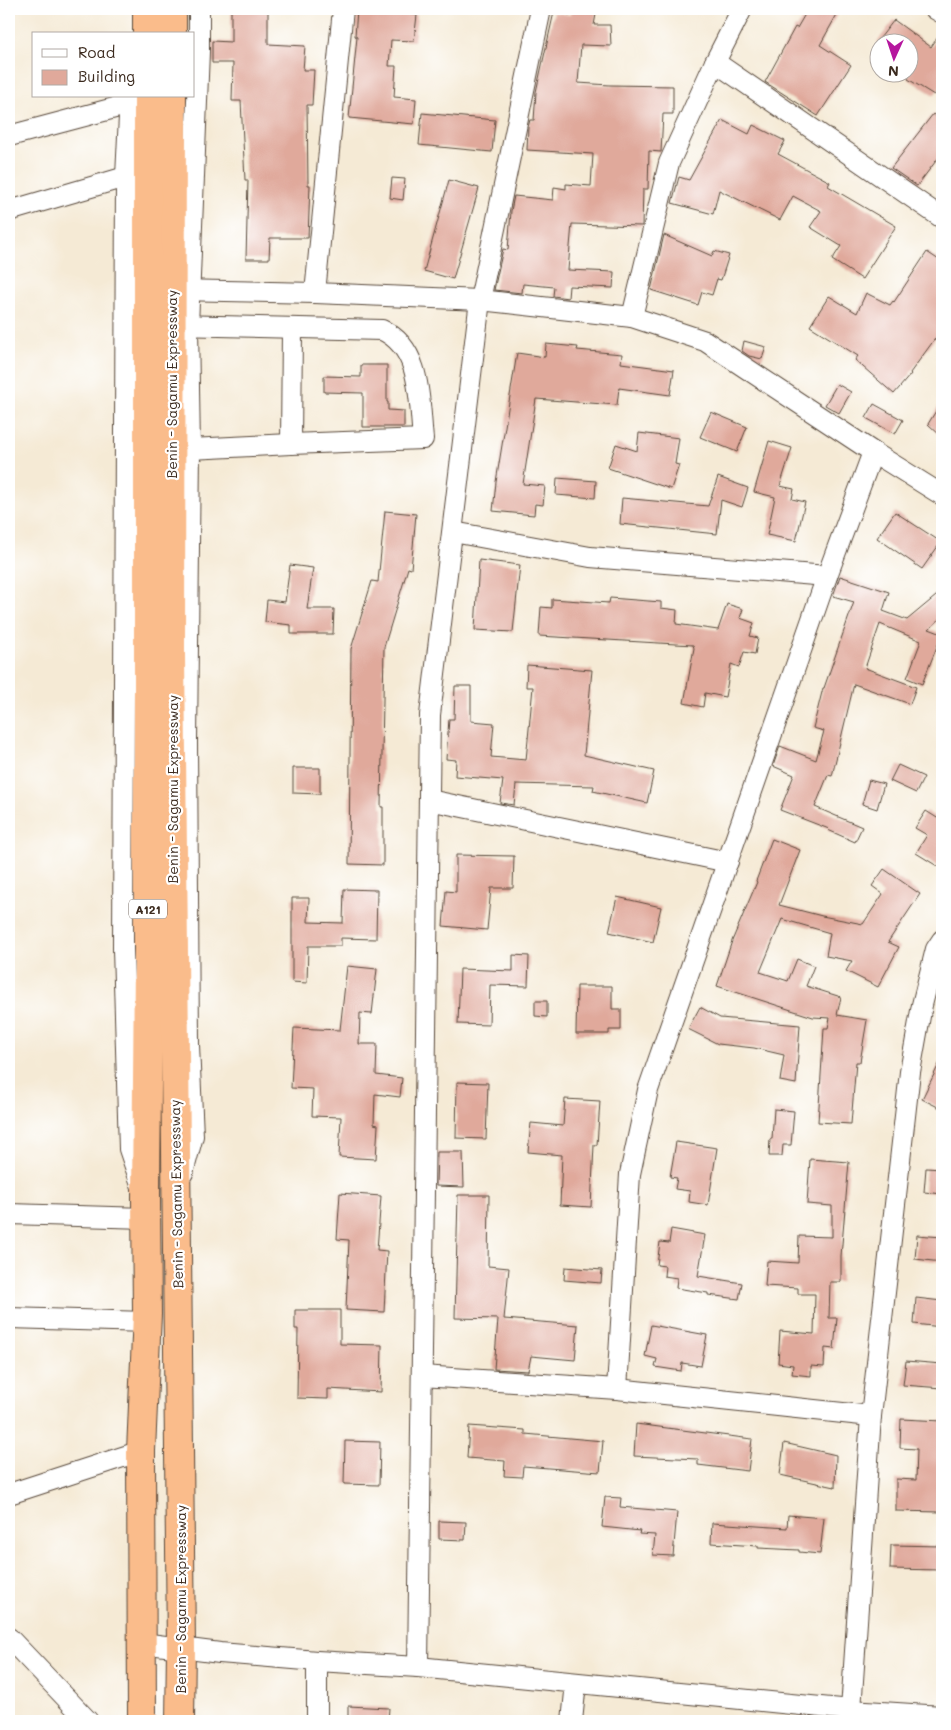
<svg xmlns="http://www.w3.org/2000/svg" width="951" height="1730" font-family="Mali,sans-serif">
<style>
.building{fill:#e0a99b}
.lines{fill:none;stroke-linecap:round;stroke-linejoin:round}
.minor-casing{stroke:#574739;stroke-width:22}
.highway-casing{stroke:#574739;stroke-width:30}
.minor{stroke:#fff;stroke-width:20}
.highway{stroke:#fabc8b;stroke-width:28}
.labels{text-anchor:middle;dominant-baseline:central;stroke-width:4.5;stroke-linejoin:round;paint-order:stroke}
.shield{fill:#fff;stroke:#766a62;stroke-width:1}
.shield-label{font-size:12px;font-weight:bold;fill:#3b2a1e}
.street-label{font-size:14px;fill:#3b2a1e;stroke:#fff}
</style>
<rect width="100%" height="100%" fill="#fff"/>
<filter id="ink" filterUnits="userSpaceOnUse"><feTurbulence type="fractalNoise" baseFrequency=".02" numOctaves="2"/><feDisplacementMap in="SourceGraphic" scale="10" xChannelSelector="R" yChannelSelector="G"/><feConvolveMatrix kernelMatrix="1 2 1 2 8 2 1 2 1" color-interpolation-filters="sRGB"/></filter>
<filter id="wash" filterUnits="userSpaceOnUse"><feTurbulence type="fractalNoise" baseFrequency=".0096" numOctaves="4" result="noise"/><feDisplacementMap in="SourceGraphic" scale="20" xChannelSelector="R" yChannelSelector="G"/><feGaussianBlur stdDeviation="1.12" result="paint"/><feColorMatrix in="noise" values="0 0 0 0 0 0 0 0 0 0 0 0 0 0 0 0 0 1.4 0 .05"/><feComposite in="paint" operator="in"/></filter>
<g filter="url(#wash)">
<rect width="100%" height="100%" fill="#f5ead5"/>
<g id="blocks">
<!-- building -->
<g class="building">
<polygon points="231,9 268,9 268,44 305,46 303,70 314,70 312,105 307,105 308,185 310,185 308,238 270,238 269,259 246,259 248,180 245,180 241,101 232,101 233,63 212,63 212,41 231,42"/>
<polygon points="571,9 597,9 594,25 610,25 611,46 581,45 578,83 610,85 673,86 673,114 663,114 661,152 649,151 648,189 643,189 642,226 572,224 568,270 614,272 613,288 569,286 568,298 553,296 554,287 523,284 522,293 494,290 503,249 508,250 511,211 514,196 553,200 554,187 566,189 566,184 591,186 593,154 527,150 528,127 530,120 534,120 536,92 554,12 570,15"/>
<polygon points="808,9 840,9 820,45 851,65 818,116 765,82 795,27 797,28"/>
<polygon points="357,10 417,15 414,41 391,40 389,66 396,66 394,97 416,99 414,124 349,118 357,37 355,36"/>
<polygon points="894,20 931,47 942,31 942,85 934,95 908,79 908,42 877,42"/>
<polygon points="422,113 495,120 492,152 419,145"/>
<polygon points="933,114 942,121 942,153 917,186 891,168"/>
<polygon points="722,120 749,134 753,125 785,141 778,154 830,182 828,186 896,226 862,279 832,260 841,246 810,227 821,211 793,196 780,220 719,190 713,214 672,203 679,177 689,180"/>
<polygon points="392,178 405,179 403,200 390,198"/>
<polygon points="449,180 479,188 453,279 424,271"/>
<polygon points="664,235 712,256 714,251 729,255 721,280 717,279 712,295 702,292 698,305 651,290"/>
<polygon points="927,252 942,262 942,339 937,336 910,373 911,374 894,394 855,360 858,356 810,326 829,296 857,313 866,293 890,305 893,301 894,302"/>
<polygon points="744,341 766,347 762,359 749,356 742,351"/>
<polygon points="546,344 578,347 577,350 622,354 621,363 674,370 670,395 619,388 617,405 536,399 523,484 545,486 543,505 535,504 534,515 493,511 496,482 517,353 545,357"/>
<polygon points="361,365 387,365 387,402 388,402 388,410 404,411 404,427 363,427 363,393 324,392 324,376 361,377"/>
<polygon points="837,384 851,392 839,413 825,405"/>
<polygon points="942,401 942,437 928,424"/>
<polygon points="874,404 903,420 895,434 866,418"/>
<polygon points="711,412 747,427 737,452 700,437"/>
<polygon points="639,433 679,438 675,464 679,465 671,489 608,468 616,444 637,451"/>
<polygon points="769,441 792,448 780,486 794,489 792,499 805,502 796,541 767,535 775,497 754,492"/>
<polygon points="718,477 748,488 742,507 721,500 717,534 620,524 622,498 708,506"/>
<polygon points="557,478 596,481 595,498 556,495"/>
<polygon points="385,511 416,514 411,569 408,568 384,647 381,807 383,807 383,865 349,864 351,649 372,581 378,582"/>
<polygon points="895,512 941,542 922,569 877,538"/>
<polygon points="479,560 520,565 513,632 475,630"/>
<polygon points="290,565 313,568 307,609 334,609 333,634 291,634 291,625 265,622 267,600 285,602"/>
<polygon points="840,576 889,592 883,611 907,620 942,591 942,617 929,629 942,634 922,684 907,678 921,641 880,624 865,668 916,687 910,704 854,684 832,776 828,775 815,807 862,827 855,842 828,830 829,829 780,810 794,775 773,766 780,746 816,760 824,731 813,728 823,688 824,688 854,602 833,596"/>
<polygon points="610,598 661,602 661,608 677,610 676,624 718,630 727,604 743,609 740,618 754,623 750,636 758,638 755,654 744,652 739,667 731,664 725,697 705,693 703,707 684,703 694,648 693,645 539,636 541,607 552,608 552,599 609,603"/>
<polygon points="527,665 592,670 584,755 654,771 647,803 593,791 594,786 516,784 514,805 500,803 503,780 455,776 456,760 446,759 449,719 454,719 455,686 471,686 471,721 494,723 491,757 526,760 533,687 526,687"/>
<polygon points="898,765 924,777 916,793 890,781"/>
<polygon points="293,768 320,768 320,794 293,793"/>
<polygon points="869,780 884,784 877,809 862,804"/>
<polygon points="926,811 942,821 942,869 916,853 927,835 915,828"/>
<polygon points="772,839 800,850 779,905 822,916 863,924 883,894 872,886 884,869 920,894 888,942 899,947 878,987 846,971 852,961 826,956 830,933 782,919 760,972 788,981 797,959 814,966 806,986 841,997 837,1015 867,1020 860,1062 856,1062 851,1124 818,1122 824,1028 828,1028 830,1018 813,1017 717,986 732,941 757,882 756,881"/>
<polygon points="456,855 514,856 513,888 491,888 487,930 443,926 446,891 456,892"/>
<polygon points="344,889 377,890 376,939 341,938 341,946 308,946 307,983 292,982 292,898 309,898 308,922 343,923"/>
<polygon points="617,897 661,907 653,942 609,932"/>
<polygon points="513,955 529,956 528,986 490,985 489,1025 458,1024 460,969 513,971"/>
<polygon points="347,966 377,969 372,1014 360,1013 359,1044 377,1044 376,1075 402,1078 400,1097 375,1094 374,1124 378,1125 376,1159 339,1157 341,1117 312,1116 313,1089 291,1088 294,1028 340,1030"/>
<polygon points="577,986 612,986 612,1009 621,1009 621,1030 609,1030 609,1034 576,1034"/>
<polygon points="535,1001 547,1001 547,1017 535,1016"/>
<polygon points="700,1007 720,1018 800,1025 796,1084 780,1081 784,1055 754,1048 718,1044 688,1029"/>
<polygon points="942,1058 942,1109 922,1099"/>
<polygon points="457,1082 488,1083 486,1139 456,1138"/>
<polygon points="565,1099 600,1101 597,1145 594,1145 591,1207 560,1205 562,1155 528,1152 531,1123 563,1126"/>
<polygon points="774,1109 794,1111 791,1145 783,1145 782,1156 769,1156 770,1139 772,1139"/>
<polygon points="676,1142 717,1148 708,1205 689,1202 690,1191 675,1189 677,1178 670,1177"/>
<polygon points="437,1152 463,1152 464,1187 436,1186"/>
<polygon points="810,1159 849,1162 841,1256 841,1282 830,1282 829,1318 837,1318 834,1349 825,1348 824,1367 811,1366 811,1376 792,1374 793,1365 778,1363 780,1331 814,1334 815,1294 798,1294 798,1288 765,1286 767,1261 798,1263 799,1236 832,1237 832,1206 807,1204"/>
<polygon points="926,1168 942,1169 942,1194 924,1192"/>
<polygon points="340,1193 381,1196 377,1250 387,1251 384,1312 346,1310 349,1240 337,1239"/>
<polygon points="458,1195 489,1195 488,1266 509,1268 504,1319 578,1325 575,1360 531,1356 528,1371 494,1369 498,1319 455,1318"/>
<polygon points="671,1229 705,1235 698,1276 742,1283 739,1299 708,1295 708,1293 676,1288 677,1278 664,1276 665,1266 657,1265 660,1242 669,1243"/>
<polygon points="917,1235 942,1237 942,1262 915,1259"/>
<polygon points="565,1267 602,1270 601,1283 564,1280"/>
<polygon points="916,1298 942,1301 942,1327 914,1324"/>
<polygon points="295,1310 340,1310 340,1344 382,1345 381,1392 328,1389 328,1399 297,1398 298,1329 295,1329"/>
<polygon points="651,1325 707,1335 701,1366 682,1363 681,1371 655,1367 657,1359 645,1356"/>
<polygon points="906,1361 942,1364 942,1388 903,1385"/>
<polygon points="901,1419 942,1421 942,1512 896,1511 896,1479 916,1480 917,1449 900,1448"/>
<polygon points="636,1424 752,1439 748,1471 698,1465 698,1459 634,1456"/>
<polygon points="469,1426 525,1430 525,1434 603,1441 600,1472 523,1466 522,1477 504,1476 505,1461 467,1458"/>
<polygon points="345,1441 380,1442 379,1485 344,1484"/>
<polygon points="784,1443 836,1455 835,1487 780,1475"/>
<polygon points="605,1497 621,1498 620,1507 677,1512 673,1556 653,1555 655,1535 639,1534 640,1531 602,1527"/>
<polygon points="788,1515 824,1518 820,1554 799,1552 799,1550 758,1548 758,1546 711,1543 712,1523 787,1528"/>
<polygon points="439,1521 466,1522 465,1540 439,1539"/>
<polygon points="891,1545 941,1546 941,1570 890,1569"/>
<polygon points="348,1706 389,1708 388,1721 348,1721"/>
</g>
</g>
</g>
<g filter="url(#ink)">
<use href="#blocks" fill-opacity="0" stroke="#574739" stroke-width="1"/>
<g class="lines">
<!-- minor casing -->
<g class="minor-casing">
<g id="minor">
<polyline points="935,9 942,13"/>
<polyline points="715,62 942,218"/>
<polyline points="130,96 126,176 123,949 129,1149 142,1187"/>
<polyline points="9,136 141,101"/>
<polyline points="9,211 139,173"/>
<polyline points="176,290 315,293 480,300 632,317 705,341 873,452 942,495"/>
<polyline points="315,293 343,9"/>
<polyline points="632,317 669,163 715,62 742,9"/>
<path d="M176 325 382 330C422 348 419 401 423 439L291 444 190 449"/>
<polyline points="291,444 292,328"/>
<polyline points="453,532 590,557 827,576"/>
<polyline points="429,800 728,862"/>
<polyline points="183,1173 193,1136 189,1045 187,743 190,449 188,326 199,51 199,9"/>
<polyline points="9,1214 146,1218"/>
<polyline points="9,1318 147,1322"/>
<polyline points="422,1376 617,1389 871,1416 910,1072 922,1005 936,949 942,940"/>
<polyline points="617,1389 630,1174 648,1090 827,576 873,452"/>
<polyline points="9,1494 141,1451"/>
<polyline points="9,1638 88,1721"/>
<polyline points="142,1643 220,1653 317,1661 418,1667 851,1710 942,1716"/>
<polyline points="317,1661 317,1721"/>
<polyline points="418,1667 430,715 480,300 541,9"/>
<polyline points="851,1710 871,1416"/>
<polyline points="572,1721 576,1683"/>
</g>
</g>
<!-- highway casing -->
<g class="highway-casing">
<g id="highway">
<polyline points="147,34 147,9"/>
<polyline points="172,34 172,9"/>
<polyline points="172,96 171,654 181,1648 180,1721"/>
<polyline points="142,1721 141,1451 147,1314 146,1199 148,963 148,96"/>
</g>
</g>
<!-- minor -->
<use href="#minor" class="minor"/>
<!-- highway -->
<use href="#highway" class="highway"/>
</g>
</g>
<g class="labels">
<!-- shield labels -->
<rect class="shield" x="129" y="899.5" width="38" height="19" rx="4"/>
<g class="shield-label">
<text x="148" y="909">A121</text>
</g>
<!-- street labels -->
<g class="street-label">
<text transform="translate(171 384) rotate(-90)">Benin - Sagamu Expressway</text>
<text transform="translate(172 789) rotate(-90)">Benin - Sagamu Expressway</text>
<text transform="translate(176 1194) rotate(-91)">Benin - Sagamu Expressway</text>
<text transform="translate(180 1599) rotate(-90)">Benin - Sagamu Expressway</text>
</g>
</g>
<!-- margin -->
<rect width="951" height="1730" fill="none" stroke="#fff" stroke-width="30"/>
<!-- legend -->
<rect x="32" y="32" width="162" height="65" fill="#ffffff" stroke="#b1aaa5"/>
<rect x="42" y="49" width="25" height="8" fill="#ffffff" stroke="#b1aaa5"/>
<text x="78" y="58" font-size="15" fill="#3b2a1e">Road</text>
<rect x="42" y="70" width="25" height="15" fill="#e0a99b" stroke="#b1aaa5"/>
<text x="78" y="82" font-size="15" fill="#3b2a1e">Building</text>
<!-- north arrow -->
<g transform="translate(894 58) rotate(183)"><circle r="24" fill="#ffffff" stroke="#b1aaa5"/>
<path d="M0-4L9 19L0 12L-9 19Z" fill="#b5179e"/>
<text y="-8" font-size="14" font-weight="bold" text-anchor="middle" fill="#3b2a1e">N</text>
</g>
</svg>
